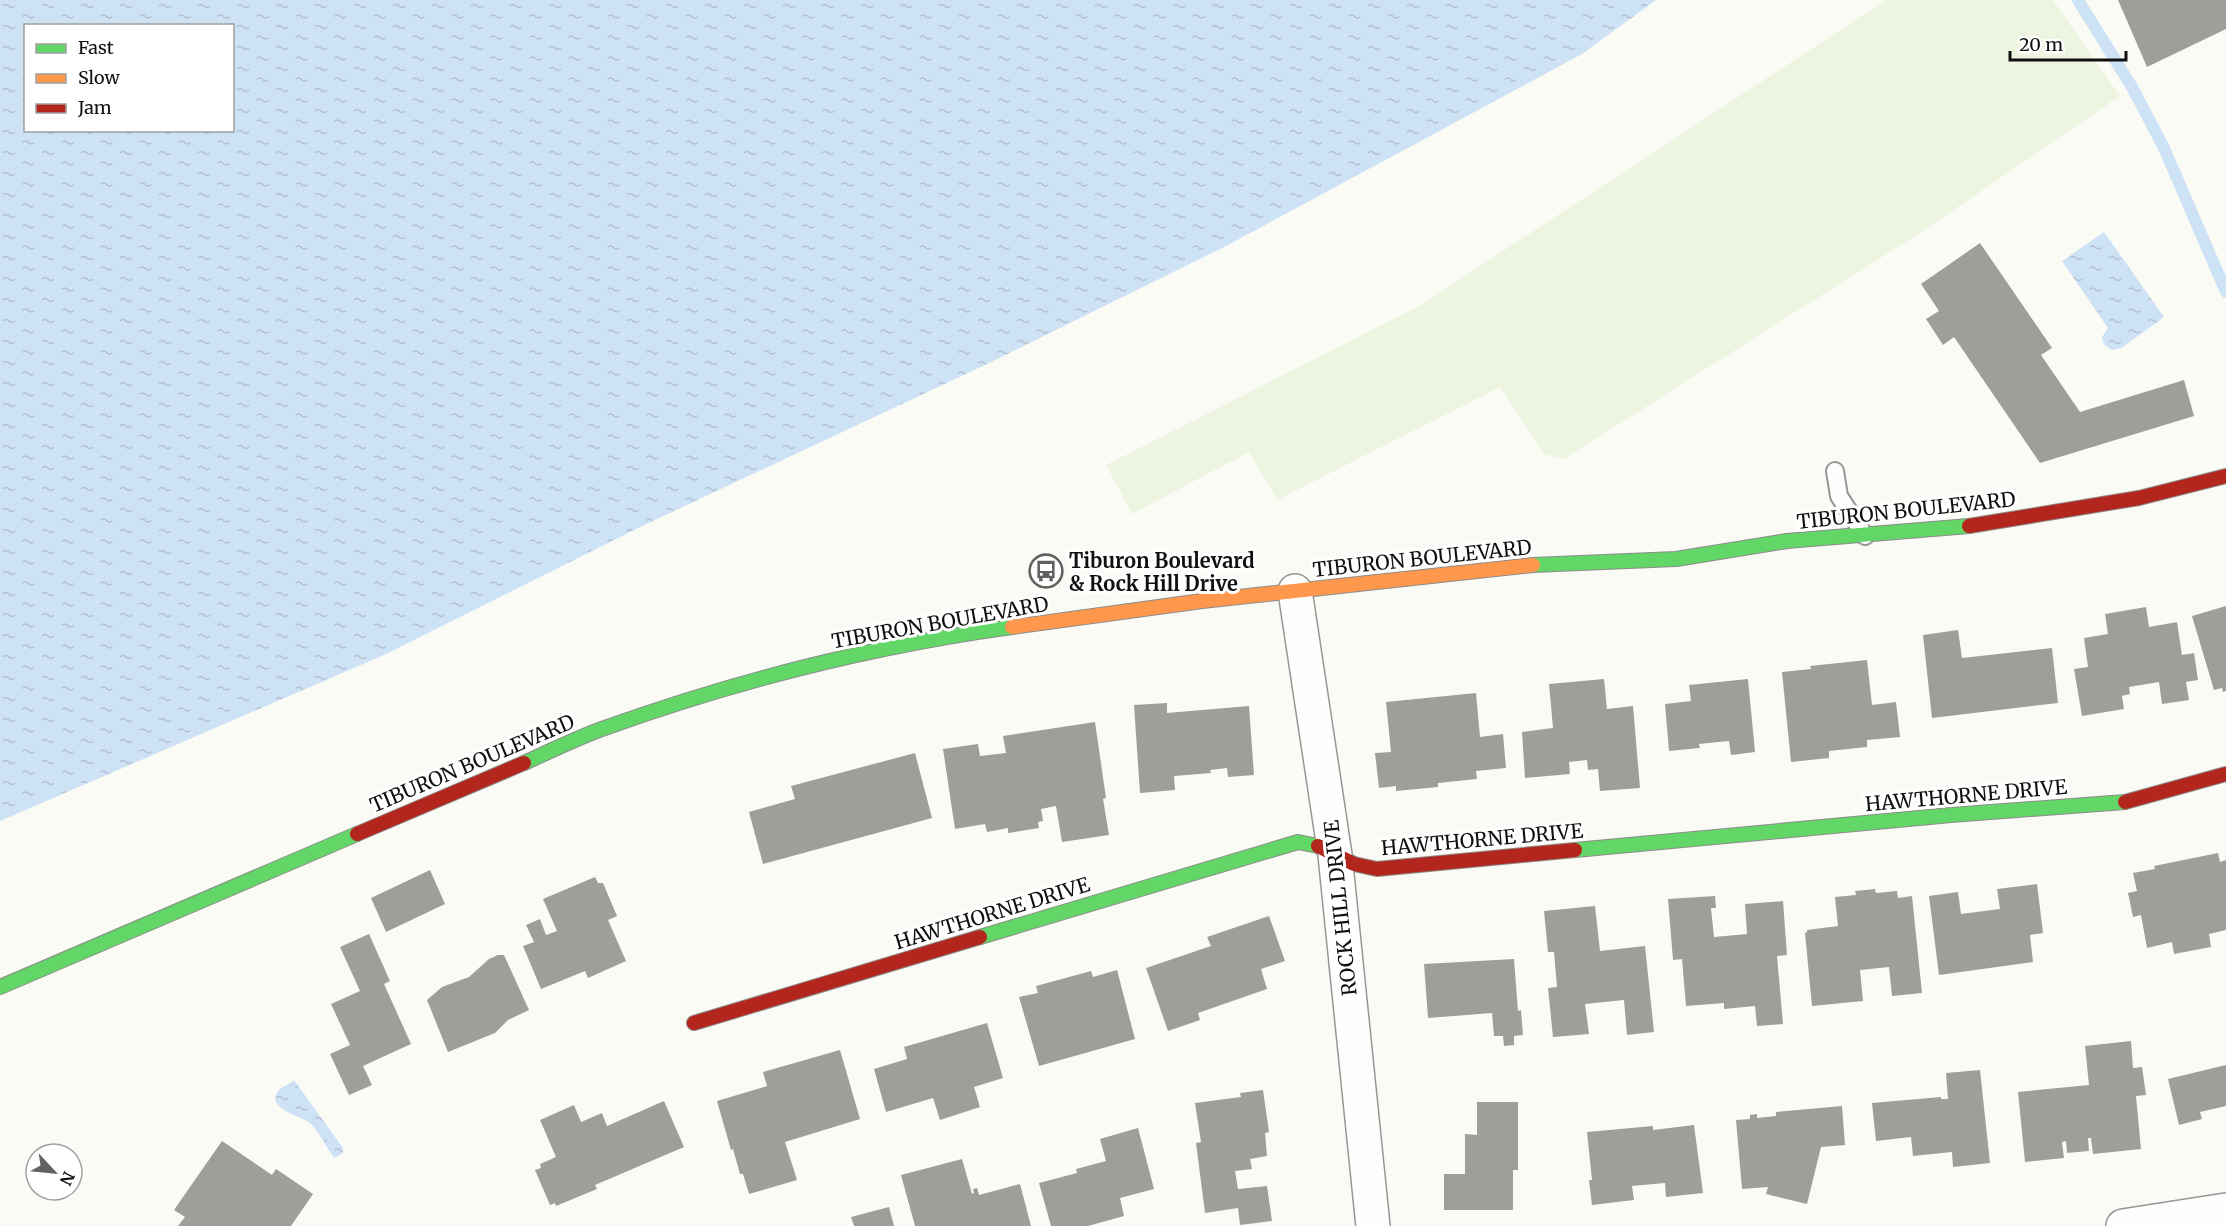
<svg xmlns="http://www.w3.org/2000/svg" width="2226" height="1226" font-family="Merriweather,serif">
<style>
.pitch{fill:#edf5e1}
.water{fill:url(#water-ripples);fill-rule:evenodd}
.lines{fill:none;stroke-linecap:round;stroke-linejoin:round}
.stream{stroke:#cee2f5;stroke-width:12}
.building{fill:#9f9e9b}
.lane-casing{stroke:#969694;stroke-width:20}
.street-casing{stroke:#969694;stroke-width:36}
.fast-casing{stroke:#8c8c8a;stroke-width:16}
.slow-casing{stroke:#8c8c8a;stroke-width:16}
.jam-casing{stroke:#8c8c8a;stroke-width:16}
.lane{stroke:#fefefe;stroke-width:16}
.street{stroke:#fefefe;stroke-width:33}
.fast{stroke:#63d668;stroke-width:14}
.slow{stroke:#ff974d;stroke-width:14}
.jam{stroke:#b3261e;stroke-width:14}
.labels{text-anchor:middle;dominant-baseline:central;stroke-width:6;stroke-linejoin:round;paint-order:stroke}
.street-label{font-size:20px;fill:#101010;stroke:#fff}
.poi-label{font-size:20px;font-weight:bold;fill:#101010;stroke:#fff;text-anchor:start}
</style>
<defs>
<pattern id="water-ripples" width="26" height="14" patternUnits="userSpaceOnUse" patternTransform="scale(1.5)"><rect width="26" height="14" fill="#cee2f5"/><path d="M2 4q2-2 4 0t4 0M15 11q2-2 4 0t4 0" fill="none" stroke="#b0c1d1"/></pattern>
</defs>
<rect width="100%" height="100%" fill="#fbfbf6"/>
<!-- pitch -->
<polygon class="pitch" points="1886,0 2053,0 2120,96 1923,231 1564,459 1544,454 1500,387 1277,500 1249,452 1132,514 1106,465 1419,306"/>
<!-- water -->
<g class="water">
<path d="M0 0H1656L1582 54 1228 245 985 365 640 527 384 655 0 821ZM26 26H232V130H26Z"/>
<path d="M2104 232 2164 317 2123 347 2113 350C2106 347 2103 345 2102 337L2108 328 2062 261Z"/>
<path d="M294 1080 343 1148V1153L334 1158C327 1148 318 1130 310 1123 303 1117 263 1108 279 1090 282 1086 289 1085 294 1080Z"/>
</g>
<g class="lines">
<!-- stream -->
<polyline class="stream" points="2078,0 2132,87 2164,148 2226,292"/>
</g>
<!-- building -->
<g class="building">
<polygon points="2118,0 2226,0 2226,29 2147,67"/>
<polygon points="1980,243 2052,348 2041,355 2080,412 2184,380 2194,416 2040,463 1954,337 1943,345 1926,319 1939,311 1921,284"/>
<polygon points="2226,606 2226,691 2223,692 2222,688 2214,690 2192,616"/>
<polygon points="2146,607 2149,627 2177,622 2182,655 2194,653 2198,680 2186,682 2189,700 2162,704 2159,682 2129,687 2130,694 2122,696 2124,709 2082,716 2074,669 2088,667 2084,638 2108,634 2105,614"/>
<polygon points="1958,630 1962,658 2052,648 2058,703 1932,718 1923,635"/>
<polygon points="1867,660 1872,705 1896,702 1900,737 1867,740 1867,747 1829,751 1829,758 1791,762 1782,672 1811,669 1810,666"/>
<polygon points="1604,679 1607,709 1633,706 1640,788 1600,791 1598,769 1588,770 1587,760 1569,762 1570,774 1525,778 1522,732 1553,728 1549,684"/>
<polygon points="1748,679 1755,752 1731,755 1729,741 1699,744 1700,748 1669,751 1665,704 1691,701 1689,685"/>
<polygon points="1476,693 1480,737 1503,734 1506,768 1476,771 1477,779 1438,783 1438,787 1396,791 1396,786 1379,788 1375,753 1391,752 1386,702"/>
<polygon points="1167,703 1167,713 1249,706 1254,775 1228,777 1227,768 1210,770 1211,773 1174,776 1175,790 1140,793 1134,705"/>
<polygon points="1095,722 1106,798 1103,799 1109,835 1062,842 1056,806 1041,809 1043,821 1038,822 1039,828 1008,833 1008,828 987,832 985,824 955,829 943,749 978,744 980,756 1006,753 1003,736"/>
<polygon points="915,753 932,818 763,864 749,812 795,799 791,786"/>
<polygon points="2218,853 2220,862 2226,860 2226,930 2209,934 2211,947 2174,954 2172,942 2147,948 2141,915 2133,917 2128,893 2137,891 2133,873 2155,869 2154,866"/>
<polygon points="430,870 445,904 386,932 371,898"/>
<polygon points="595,877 598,883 603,883 617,916 608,920 626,961 588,978 585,971 541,989 523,946 534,942 526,925 540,919 546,935 557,931 543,899"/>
<polygon points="2037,884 2043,933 2030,935 2033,962 1939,975 1929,896 1958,892 1961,914 2000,909 1997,889"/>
<polygon points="1875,889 1876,893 1897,891 1898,898 1912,896 1922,993 1892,996 1889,967 1860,970 1863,1001 1812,1006 1805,933 1807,932 1807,930 1838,926 1835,897 1856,895 1855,891"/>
<polygon points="1715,896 1716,908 1711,908 1714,937 1747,934 1745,904 1783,901 1787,955 1777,956 1783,1024 1757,1026 1755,1006 1724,1009 1724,1003 1686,1006 1682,959 1673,960 1668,899"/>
<polygon points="1595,906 1600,951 1645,946 1654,1032 1627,1035 1624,1000 1585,1004 1589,1034 1553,1037 1548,988 1557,987 1554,952 1548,952 1544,911"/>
<polygon points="1269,916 1285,961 1261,969 1267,989 1198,1013 1200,1020 1168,1031 1146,968 1211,946 1207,937"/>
<polygon points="369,934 390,981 384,984 411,1044 363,1066 372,1085 349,1095 330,1054 350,1045 331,1004 360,991 340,947"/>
<polygon points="498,955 504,955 529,1010 508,1020 495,1033 448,1052 427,1000 442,987 469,977 489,959"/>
<polygon points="1514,959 1518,1011 1521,1010 1523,1035 1514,1036 1514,1045 1504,1046 1503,1036 1494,1036 1492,1013 1428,1018 1424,964"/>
<polygon points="1117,970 1135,1039 1039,1066 1019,997 1038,993 1036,986 1091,971 1093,977"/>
<polygon points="987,1023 1003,1078 974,1087 980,1107 940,1120 933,1098 886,1112 874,1069 907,1059 904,1047"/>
<polygon points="2131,1041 2133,1068 2142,1067 2146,1095 2136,1096 2141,1149 2093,1154 2091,1138 2088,1138 2089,1151 2067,1153 2066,1141 2062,1142 2064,1158 2025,1162 2018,1092 2089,1085 2085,1046"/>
<polygon points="840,1050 860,1119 785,1142 797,1180 749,1194 743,1174 740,1174 733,1149 731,1150 717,1101 767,1086 763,1072"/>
<polygon points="2226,1065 2226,1106 2200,1112 2202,1119 2179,1125 2168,1079"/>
<polygon points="1980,1070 1990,1163 1953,1167 1952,1152 1913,1156 1911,1137 1876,1141 1872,1103 1941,1097 1941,1099 1948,1099 1946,1073"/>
<polygon points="1263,1090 1269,1132 1265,1133 1267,1156 1250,1159 1252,1169 1235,1171 1238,1189 1267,1186 1272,1221 1240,1225 1238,1208 1205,1213 1196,1143 1201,1142 1195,1103 1241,1097 1240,1093"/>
<polygon points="664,1101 684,1147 595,1185 597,1189 556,1206 555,1203 550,1205 535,1170 541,1168 540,1164 556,1157 540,1120 574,1105 581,1122 602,1113 607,1126"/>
<polygon points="1477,1102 1518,1102 1518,1170 1513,1170 1513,1210 1444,1210 1444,1174 1465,1174 1465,1134 1477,1135"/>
<polygon points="1842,1106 1845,1145 1821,1147 1807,1204 1766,1194 1768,1187 1742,1189 1736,1120 1750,1119 1750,1115 1757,1114 1757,1118 1776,1116 1776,1112"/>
<polygon points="1694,1125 1703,1193 1666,1197 1665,1183 1632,1186 1634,1200 1592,1205 1589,1180 1592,1180 1587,1132 1653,1126 1653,1130"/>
<polygon points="1138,1128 1154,1189 1120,1198 1124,1216 1088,1226 1051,1226 1039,1183 1077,1173 1076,1169 1106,1161 1100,1139"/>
<polygon points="222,1141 272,1175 276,1169 313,1194 291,1226 178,1226 185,1217 174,1210"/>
<polygon points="962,1159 972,1194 974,1193 973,1189 977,1188 979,1195 1020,1184 1031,1226 915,1226 901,1175"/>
<polygon points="889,1207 894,1226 854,1226 851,1217"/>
</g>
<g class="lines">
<!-- lane casing -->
<g class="lane-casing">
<polyline id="lane" points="1835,471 1839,496 1865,536"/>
</g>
<!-- street casing -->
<g class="street-casing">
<g id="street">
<polyline points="1295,591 1335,855 1373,1226"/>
<polyline points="2123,1226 2226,1210"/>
</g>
</g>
<!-- fast casing -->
<g class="fast-casing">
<g id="fast">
<polyline points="1533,565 1676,559 1787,541 1969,526"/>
<path d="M524 763C548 752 573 740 599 730 732 682 872 646 1012 627"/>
<polyline points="1575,850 1951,815 2125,802"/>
<polyline points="980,937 1298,842 1318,846"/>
<polyline points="0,987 357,834"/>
</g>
</g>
<!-- slow casing -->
<g class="slow-casing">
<polyline id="slow" points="1012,627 1202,601 1533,565"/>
</g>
<!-- jam casing -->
<g class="jam-casing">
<g id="jam">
<polyline points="1969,526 2139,498 2226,476"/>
<polyline points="2125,802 2226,774"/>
<polyline points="357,834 524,763"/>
<polyline points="1318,846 1354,864 1377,869 1575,850"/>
<polyline points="694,1023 980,937"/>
</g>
</g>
<!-- lane -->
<use href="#lane" class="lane"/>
<!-- street -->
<use href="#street" class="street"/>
<!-- fast -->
<use href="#fast" class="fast"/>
<!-- slow -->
<use href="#slow" class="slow"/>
<!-- jam -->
<use href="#jam" class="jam"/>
</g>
<!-- icons -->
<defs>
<g id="bus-ring" transform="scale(1.725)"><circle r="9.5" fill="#fff" stroke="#626260" stroke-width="1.5"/><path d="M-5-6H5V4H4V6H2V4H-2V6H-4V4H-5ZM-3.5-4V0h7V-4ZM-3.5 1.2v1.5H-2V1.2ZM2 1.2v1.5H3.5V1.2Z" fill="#626260"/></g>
</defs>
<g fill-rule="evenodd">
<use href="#bus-ring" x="1046" y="571"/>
</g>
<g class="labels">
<!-- street labels -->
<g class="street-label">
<text transform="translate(1906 510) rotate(-6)">TIBURON BOULEVARD</text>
<text transform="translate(1422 558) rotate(-6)">TIBURON BOULEVARD</text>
<text transform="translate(940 622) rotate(-10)">TIBURON BOULEVARD</text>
<text transform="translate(472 763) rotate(-23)">TIBURON BOULEVARD</text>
<text transform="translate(1966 795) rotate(-5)">HAWTHORNE DRIVE</text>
<text transform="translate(1482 839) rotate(-5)">HAWTHORNE DRIVE</text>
<text transform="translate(1340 908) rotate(-96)">ROCK HILL DRIVE</text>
<text transform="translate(992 913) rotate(-17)">HAWTHORNE DRIVE</text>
</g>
<!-- poi labels -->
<g class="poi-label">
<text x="1069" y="560">Tiburon Boulevard<tspan x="1069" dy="23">&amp; Rock Hill Drive</tspan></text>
</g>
</g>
<!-- legend -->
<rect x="24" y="24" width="210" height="108" fill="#ffffff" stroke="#9f9f9f" stroke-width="1.5"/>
<rect x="36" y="44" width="30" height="9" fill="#63d668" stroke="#9f9f9f" stroke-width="1.5"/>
<text x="78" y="54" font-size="18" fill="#101010">Fast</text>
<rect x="36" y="74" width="30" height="9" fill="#ff974d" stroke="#9f9f9f" stroke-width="1.5"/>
<text x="78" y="84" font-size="18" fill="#101010">Slow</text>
<rect x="36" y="104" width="30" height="9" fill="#b3261e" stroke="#9f9f9f" stroke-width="1.5"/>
<text x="78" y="114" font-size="18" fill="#101010">Jam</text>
<!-- north arrow -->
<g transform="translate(54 1172) rotate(116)"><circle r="28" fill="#ffffff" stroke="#9f9f9f" stroke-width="1.5"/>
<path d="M0-4.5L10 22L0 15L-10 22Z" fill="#626260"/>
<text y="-9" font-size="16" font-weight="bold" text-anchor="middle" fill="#101010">N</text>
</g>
<!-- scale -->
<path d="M2010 51v9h116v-9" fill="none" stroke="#101010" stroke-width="3"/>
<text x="2019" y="51" font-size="18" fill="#101010" stroke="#ffffff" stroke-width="4.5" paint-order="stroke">20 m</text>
</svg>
